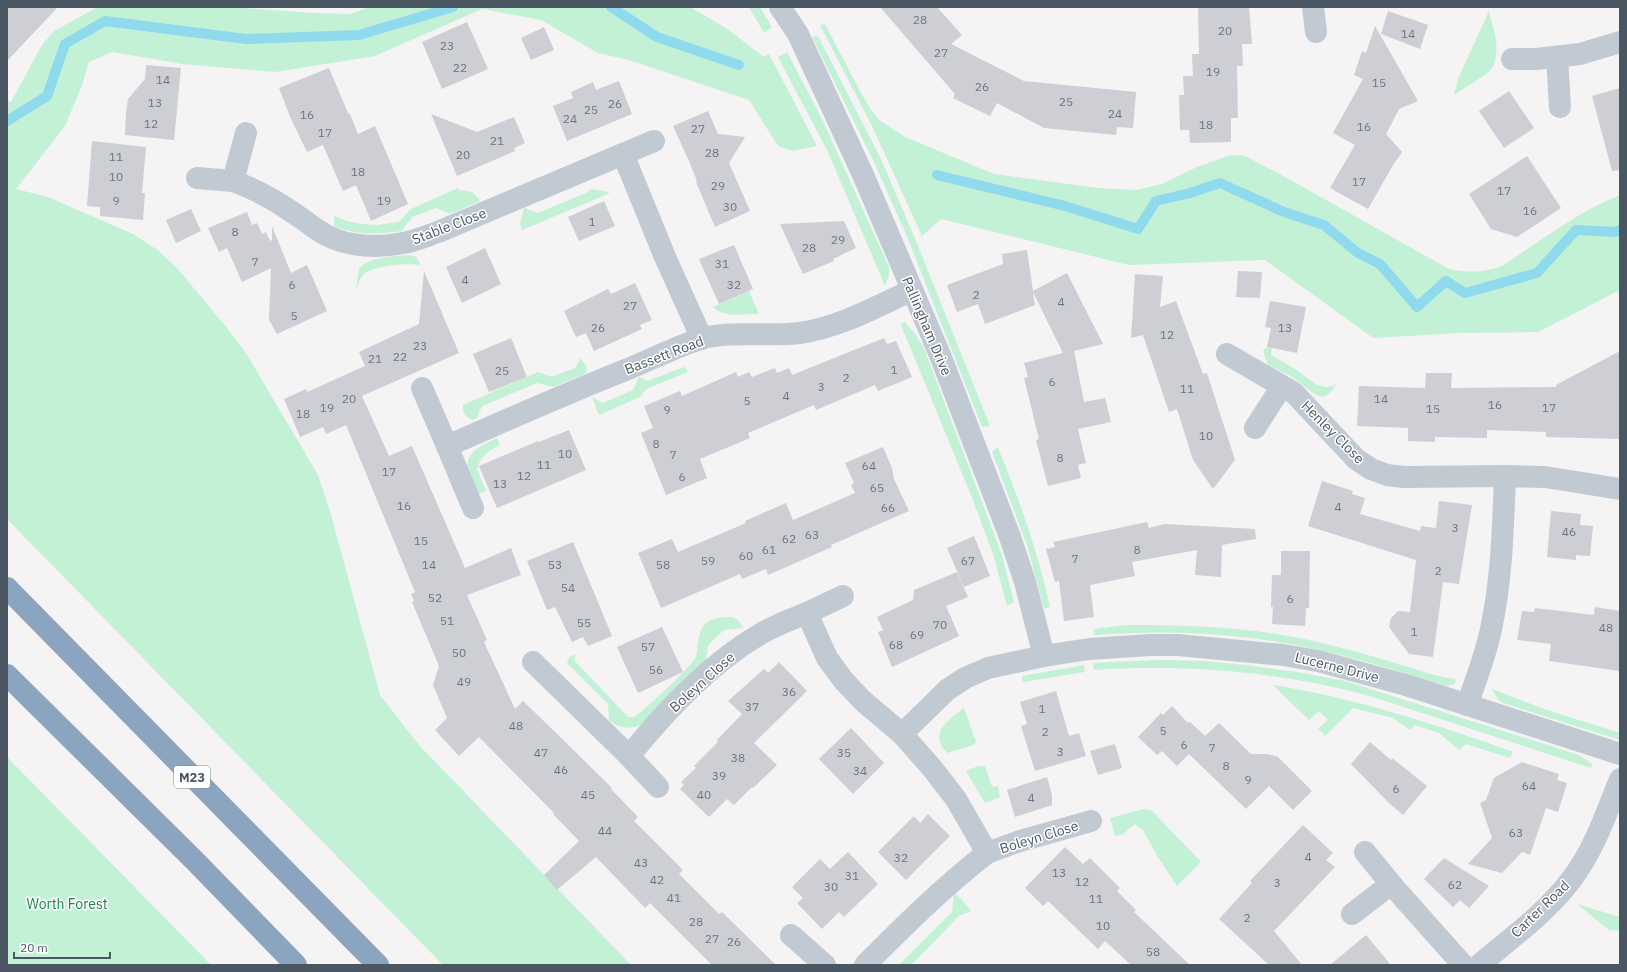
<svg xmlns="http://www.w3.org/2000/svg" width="1627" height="972" font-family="'IBM Plex Sans',sans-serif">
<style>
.green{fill:#c3f1d5}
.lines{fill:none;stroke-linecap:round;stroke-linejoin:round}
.stream{stroke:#90daee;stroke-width:10}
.building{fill:#cdcfd5}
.minor{stroke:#c1cad2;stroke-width:22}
.highway{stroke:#8ba5c1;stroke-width:22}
.labels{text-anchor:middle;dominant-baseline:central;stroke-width:3;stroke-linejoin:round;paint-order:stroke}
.number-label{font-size:12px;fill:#6b747e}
.shield{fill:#fff;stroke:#808990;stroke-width:1}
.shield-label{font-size:13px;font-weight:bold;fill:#4a5661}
.street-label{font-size:14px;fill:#4a5661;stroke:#fff}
.park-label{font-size:14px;fill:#17864f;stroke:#fff}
</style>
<rect width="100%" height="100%" fill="#f5f3f3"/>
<!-- green -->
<g class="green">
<polygon points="98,7 231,7 315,13 350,14 370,7 690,7 726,28 764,57 769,54 817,146 792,151 778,146 749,100 629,60 598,53 541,20 482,9 375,56 275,72 182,64 112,52 89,62 82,85 65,126 16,189 48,197 133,234 159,251 177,268 227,328 246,353 318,475 330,511 380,695 419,745 631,965 443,965 7,519 7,100 11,102 42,45 54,31"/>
<polygon points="749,7 760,7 772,27 764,33"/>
<path d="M1489 11C1493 28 1502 52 1492 68 1489 74 1461 90 1454 95L1458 79Z"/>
<path d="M825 24 862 95 870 108 879 120 905 137 994 174 1099 188 1136 190 1162 184 1197 167 1228 156 1240 155 1247 157 1278 173 1449 269C1469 273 1482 273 1502 266 1541 241 1577 212 1620 195V290L1538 332 1461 333 1373 338 1265 260 1129 265 941 219 922 236 872 126 820 25Z"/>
<polygon points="818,36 880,157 914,236 990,426 982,427 908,239 874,162 812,37"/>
<polygon points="787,52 823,121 889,267 889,275 885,286 828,152 778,57"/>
<path d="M458 188 460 191C469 189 475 193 480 201L450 214 436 208 412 217 402 231C375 234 360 236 334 226V216L347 221 362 224 376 225 399 222 411 209Z"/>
<polygon points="591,189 604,191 610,193 522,230 520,224 524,208 538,213 586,193"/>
<path d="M410 255 416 257 421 265C408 263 373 265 363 275 360 278 358 284 356 289 357 283 358 275 359 270 364 257 398 256 410 255Z"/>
<path d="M749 291 759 314C744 314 725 318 713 307Z"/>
<polygon points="904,322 914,332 924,348 1002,555 1014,602 1007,606 994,557 973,500 901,325"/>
<path d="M1267 347 1272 348 1271 355 1295 369 1317 385 1326 387 1334 386 1338 381C1324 409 1313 392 1296 380 1288 374 1277 370 1268 365L1263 351Z"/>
<path d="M581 358 587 368 585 374 553 387 537 383 482 406 477 418 472 420C464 415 463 413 463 405L538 372 552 377 575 368Z"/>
<polygon points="684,367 688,370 686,373 646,389 640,397 599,415 592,397 603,403 633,390 639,377 647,381"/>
<path d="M497 438 500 445C487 452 482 454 477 469L486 491 478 494C463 461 461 454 497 438Z"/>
<path d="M998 447C1019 499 1038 552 1050 607L1044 609 1027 545 992 452Z"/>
<path d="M732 617 739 621 743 628 724 630 708 645 706 661 641 725C628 730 619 728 609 720L608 704 567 663 570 656 576 655 574 660 628 717H634C644 711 689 668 695 659 697 655 697 648 698 644 700 621 711 617 732 617Z"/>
<path d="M1126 625C1192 625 1258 627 1322 643 1347 649 1373 656 1398 664 1417 669 1436 677 1456 679L1455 684 1448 686C1433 683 1419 677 1404 673 1376 664 1348 657 1319 650 1245 633 1170 629 1094 635V629Z"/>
<path d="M1165 660 1206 661 1246 665 1303 673 1345 681 1579 755 1592 764 1591 768 1379 699C1287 672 1190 664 1094 670L1093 663 1129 661Z"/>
<polygon points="1084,665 1085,672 1023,682 1022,676"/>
<path d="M1273 685C1355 698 1435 724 1513 752L1510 758 1466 744 1459 750 1439 733 1415 725 1410 730 1393 718 1353 708 1325 736 1318 729 1328 720 1319 711 1309 720Z"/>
<polygon points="1492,689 1544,709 1620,733 1620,740 1506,704 1499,701"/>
<path d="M964 708 976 742 973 745 947 753C928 733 948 720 964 708Z"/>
<polygon points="7,757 211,965 7,965"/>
<polygon points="978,766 985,766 992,787 998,786 1000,797 985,803 966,771"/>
<polygon points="1144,809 1150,810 1155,814 1201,862 1177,886 1158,857 1143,830 1135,824 1122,835 1115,836 1110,818"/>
<polygon points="954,893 962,900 971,911 959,916 911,965 896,965 899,965 952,912"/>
<polygon points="1577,904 1620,917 1620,931 1609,930"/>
</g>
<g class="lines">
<!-- stream -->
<g class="stream">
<polyline points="611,7 657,37 739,65"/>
<polyline points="7,121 47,96 65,44 105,21 246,39 359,35 453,7"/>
<polyline points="937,175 1065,206 1138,229 1156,201 1190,193 1220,183 1284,212 1324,225 1358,253 1380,264 1417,307 1446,281 1465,293 1537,273 1576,230 1615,232 1620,230"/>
</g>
</g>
<!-- building -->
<g class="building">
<polygon points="7,7 58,7 7,61"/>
<polygon points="880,7 937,7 962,35 951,44 1024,81 1136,92 1133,128 1117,127 1116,135 1044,128 997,103 990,116 953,98 955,94"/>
<polygon points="1198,7 1249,7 1252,44 1242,44 1243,66 1237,66 1238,118 1231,118 1231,142 1190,143 1189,130 1180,130 1179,95 1184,95 1183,76 1193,76 1192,54 1199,54"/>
<polygon points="1388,11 1428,25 1420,49 1381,34"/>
<polygon points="467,22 488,69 442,89 422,42"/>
<polygon points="1375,26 1418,101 1399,109 1386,134 1402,152 1393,165 1368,209 1330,188 1355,145 1333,133 1363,79 1354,75 1362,51 1366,53"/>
<polygon points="544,27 554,50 531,60 521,38"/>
<polygon points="146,65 181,68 174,140 125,135 126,113 128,99 145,79"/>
<polygon points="329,68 348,113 350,114 358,134 375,126 408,204 371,221 356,185 343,191 323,145 307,152 291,119 279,88"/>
<polygon points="619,81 632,114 567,141 553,106 573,98 571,92 593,82 596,90"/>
<polygon points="1620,88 1620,170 1612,171 1592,96"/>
<polygon points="1509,91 1534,128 1504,148 1479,111"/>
<polygon points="708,111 718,134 745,137 729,163 750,211 715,227 696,182 697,181 689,161 673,126"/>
<polygon points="431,114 477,132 514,117 525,143 514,148 515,151 457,176"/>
<polygon points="92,141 146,147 142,193 145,193 143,220 100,216 100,207 87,206"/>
<polygon points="1527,156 1561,208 1517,237 1491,229 1469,194"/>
<polygon points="604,201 615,226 579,241 568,217"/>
<polygon points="191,209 201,231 176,243 166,220"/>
<polygon points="247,212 252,225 257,223 262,234 266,232 270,241 272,240 272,226 291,273 307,265 327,311 277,334 269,320 271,268 242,282 227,248 219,252 208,228"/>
<polygon points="844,221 856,248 833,259 834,261 803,274 780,224"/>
<polygon points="734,245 753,289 719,304 699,259"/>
<polygon points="485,248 501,284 462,303 446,267"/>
<polygon points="1027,250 1033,291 1067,273 1103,344 1074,351 1084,402 1105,398 1111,422 1078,429 1086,463 1078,465 1081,478 1048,486 1036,440 1039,439 1024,378 1028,377 1024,363 1063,353 1033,292 1035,305 985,324 978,304 957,312 947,285 1003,264 1002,254"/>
<polygon points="424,271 459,353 362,396 389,456 412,446 465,568 511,548 521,575 467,595 487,640 484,642 515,709 523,701 549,726 612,788 611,789 638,817 634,821 683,870 679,874 719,914 722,912 776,965 712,965 650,903 645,908 596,857 557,890 544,875 579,841 553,814 554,813 479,737 459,756 435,730 447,718 433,685 439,666 412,602 414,601 411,594 415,592 346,425 326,434 323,427 300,437 284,399 306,389 307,392 365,366 359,352 419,324"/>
<polygon points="1238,271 1262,272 1260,298 1236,297"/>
<polygon points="1135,274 1163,276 1160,307 1176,301 1203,374 1207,373 1235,460 1213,489 1193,460 1177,409 1169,412 1143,335 1131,338"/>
<polygon points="635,283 652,320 640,325 642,329 594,351 586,333 576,337 564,311 608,289 611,294"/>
<polygon points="1270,301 1306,307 1297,353 1267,347 1271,328 1265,327"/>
<polygon points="511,338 527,377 489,392 473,354"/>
<polygon points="884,338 887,344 896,341 912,377 878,391 875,385 816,410 814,405 748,433 750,438 700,459 707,478 666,495 641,433 653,428 644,406 680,391 682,396 736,372 738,377 749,372 752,377 775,368 777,373 789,368 792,375"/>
<polygon points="1620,351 1620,439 1546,437 1546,432 1487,430 1487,438 1435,437 1435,442 1408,441 1408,428 1357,426 1359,386 1425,388 1426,373 1452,373 1451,388 1556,387 1556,385"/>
<polygon points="569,430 586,470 497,508 479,466 538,441 539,442"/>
<polygon points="883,447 892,468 894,479 909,511 831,545 832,547 768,575 766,569 742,579 740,574 661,608 638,553 672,539 678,552 746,523 745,521 786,503 793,520 855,493 851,485 854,483 845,463"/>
<polygon points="1322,481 1353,491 1352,494 1365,498 1360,514 1420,531 1421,526 1436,528 1439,501 1472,505 1459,584 1443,582 1433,657 1409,654 1389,627 1391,618 1398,611 1410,612 1416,560 1308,526"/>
<polygon points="1551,511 1581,514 1580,525 1593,526 1590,556 1576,555 1576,560 1547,557"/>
<polygon points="1147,522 1149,528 1165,524 1255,529 1256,539 1222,545 1221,577 1195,575 1197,550 1132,562 1135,576 1090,585 1094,617 1064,621 1059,581 1055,582 1046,549 1055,547 1053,542"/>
<polygon points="974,536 990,576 964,587 947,548"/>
<polygon points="573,542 612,636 588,646 583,637 572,642 555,607 547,610 527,561"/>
<polygon points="1281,551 1310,551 1309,608 1306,608 1305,626 1272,624 1273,607 1271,607 1272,575 1281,575"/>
<polygon points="957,572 968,597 946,606 959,636 892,667 878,632 883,630 877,617 913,600 914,590"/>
<polygon points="1595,607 1620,611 1620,671 1549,661 1551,644 1517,640 1522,611 1534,612 1535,608 1594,615"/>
<polygon points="662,627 683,672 638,693 617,647"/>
<polygon points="779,662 807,691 754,743 777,765 753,788 752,787 734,805 727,799 709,817 680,789 684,785 681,782 696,768 694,766 718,742 717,740 742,714 728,701 764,669 768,673"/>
<polygon points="1056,691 1069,736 1079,733 1086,756 1035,771 1021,726 1027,724 1020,702"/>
<polygon points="1172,706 1188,723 1190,722 1205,736 1219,723 1251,754 1268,754 1278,757 1312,791 1293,810 1269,786 1246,809 1189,754 1177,766 1162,751 1157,755 1138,737 1161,713 1163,715"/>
<polygon points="851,728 884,763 853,794 819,759"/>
<polygon points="1370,742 1391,760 1392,758 1427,786 1403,815 1389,803 1351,764"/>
<polygon points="1115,744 1122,768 1098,775 1090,751"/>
<polygon points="1522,762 1559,774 1557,780 1567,783 1558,812 1546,808 1530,855 1522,852 1502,873 1468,864 1492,838 1480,803 1486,800 1494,778"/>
<polygon points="1047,777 1052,795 1052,805 1015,817 1007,790"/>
<polygon points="928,814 950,836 906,880 878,852 914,816 920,823"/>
<polygon points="1303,825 1333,853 1326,860 1335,867 1274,931 1302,965 1269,965 1219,919 1252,883 1250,881"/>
<polygon points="1065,847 1083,864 1090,858 1120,888 1117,891 1136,910 1134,912 1190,965 1131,965 1105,941 1098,949 1048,901 1043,906 1025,888"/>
<polygon points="848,852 878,884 844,917 839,912 822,929 797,903 803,898 792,887 820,859 830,869"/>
<polygon points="1444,858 1489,886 1469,908 1460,900 1453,907 1424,879"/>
<polygon points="1366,935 1391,965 1330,965"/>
</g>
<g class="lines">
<!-- minor -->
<g class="minor">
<polyline points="780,7 798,34 864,177 940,355 1010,537 1025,582 1044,656"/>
<polyline points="1313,7 1316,32"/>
<polyline points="1557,57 1560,107"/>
<polyline points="1512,59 1536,59 1580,54 1620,42"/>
<polyline points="623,154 665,257 702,339"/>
<polyline points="197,178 233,181 246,133"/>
<path d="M233 181C255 189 275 200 295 214 306 221 316 230 328 236 349 247 380 248 403 243 415 241 427 236 438 232L654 141"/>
<polyline points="1227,354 1294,393 1356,459 1371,469 1387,475 1404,477 1505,476"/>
<path d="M422 388 447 446C507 420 567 393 628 369 652 359 676 347 700 339 730 330 769 337 800 333 840 327 876 307 912 290"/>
<polyline points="1255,428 1282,386"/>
<polyline points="447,446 473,508"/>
<polyline points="807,613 843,596"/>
<path d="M533 662 629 756C667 710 710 663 762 633 776 625 792 619 807 613L827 658 844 681 863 701 902 734 932 768 956 799 987 853C943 887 904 926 865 965"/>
<path d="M1467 705C1476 680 1486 654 1491 629 1502 578 1503 527 1505 476L1545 477 1620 489"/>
<polyline points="902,734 947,690 965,678 988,668 1044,656 1089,649 1151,645 1178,645 1283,655 1318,661 1406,685 1620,754"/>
<polyline points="629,756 658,787"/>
<polyline points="1365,852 1391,884 1463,965"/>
<polyline points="987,853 1017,842 1091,821"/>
<polyline points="1352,914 1391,884"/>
<polyline points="791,935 825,965"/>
<path d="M1479 965C1510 939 1546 913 1571 880 1594 850 1606 814 1620 779"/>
</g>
<!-- highway -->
<g class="highway">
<polyline points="7,588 378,965"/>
<polyline points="7,675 195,861 296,965"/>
</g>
</g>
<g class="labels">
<!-- number labels -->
<g class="number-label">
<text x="920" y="19">28</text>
<text x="1225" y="30">20</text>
<text x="1408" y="33">14</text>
<text x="447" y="45">23</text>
<text x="941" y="52">27</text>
<text x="460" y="67">22</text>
<text x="1213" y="71">19</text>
<text x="163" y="79">14</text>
<text x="1379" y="82">15</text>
<text x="982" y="86">26</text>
<text x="1066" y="101">25</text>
<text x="155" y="102">13</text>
<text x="615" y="103">26</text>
<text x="591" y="109">25</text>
<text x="1115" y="113">24</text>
<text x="307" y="114">16</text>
<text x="570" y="118">24</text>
<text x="151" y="123">12</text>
<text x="1206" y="124">18</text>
<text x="1364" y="126">16</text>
<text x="698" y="128">27</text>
<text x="325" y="132">17</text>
<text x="497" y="140">21</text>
<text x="712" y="152">28</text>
<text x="463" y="154">20</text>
<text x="116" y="156">11</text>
<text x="358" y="171">18</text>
<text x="116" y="176">10</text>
<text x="1359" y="181">17</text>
<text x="718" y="185">29</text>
<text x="1504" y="190">17</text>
<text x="116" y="200">9</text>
<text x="384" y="200">19</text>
<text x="730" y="206">30</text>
<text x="1530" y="210">16</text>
<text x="592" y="221">1</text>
<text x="235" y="231">8</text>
<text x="838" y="239">29</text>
<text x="809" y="247">28</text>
<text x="255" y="261">7</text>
<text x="722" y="263">31</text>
<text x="465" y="279">4</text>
<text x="292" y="284">6</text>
<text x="734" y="284">32</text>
<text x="976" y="294">2</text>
<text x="1061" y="301">4</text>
<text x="630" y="305">27</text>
<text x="294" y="315">5</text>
<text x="598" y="327">26</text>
<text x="1285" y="327">13</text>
<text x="1167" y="334">12</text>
<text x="420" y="345">23</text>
<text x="400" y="356">22</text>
<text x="375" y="358">21</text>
<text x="894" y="369">1</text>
<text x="502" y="370">25</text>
<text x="846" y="377">2</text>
<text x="1052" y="381">6</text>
<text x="821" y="386">3</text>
<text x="1187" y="388">11</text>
<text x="786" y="395">4</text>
<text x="349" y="398">20</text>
<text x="1381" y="398">14</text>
<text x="747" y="400">5</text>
<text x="1495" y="404">16</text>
<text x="327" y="407">19</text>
<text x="1549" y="407">17</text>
<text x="1433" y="408">15</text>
<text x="667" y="409">9</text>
<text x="303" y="413">18</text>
<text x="1206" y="435">10</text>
<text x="656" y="443">8</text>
<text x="565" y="453">10</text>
<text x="673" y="454">7</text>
<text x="1060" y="457">8</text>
<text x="544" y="464">11</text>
<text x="869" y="465">64</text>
<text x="389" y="471">17</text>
<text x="524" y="475">12</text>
<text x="682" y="476">6</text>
<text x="500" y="483">13</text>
<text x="877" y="487">65</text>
<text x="404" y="505">16</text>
<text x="1338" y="506">4</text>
<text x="888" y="507">66</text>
<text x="1455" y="527">3</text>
<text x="1569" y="531">46</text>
<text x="812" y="534">63</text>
<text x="789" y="538">62</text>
<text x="421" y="540">15</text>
<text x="769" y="549">61</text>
<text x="1137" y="549">8</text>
<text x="746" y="555">60</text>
<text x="1075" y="558">7</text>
<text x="708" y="560">59</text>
<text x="968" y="560">67</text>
<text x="429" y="564">14</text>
<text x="555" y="564">53</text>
<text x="663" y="564">58</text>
<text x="1438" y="570">2</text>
<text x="568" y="587">54</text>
<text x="435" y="597">52</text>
<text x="1290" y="598">6</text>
<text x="447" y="620">51</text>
<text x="584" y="622">55</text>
<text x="940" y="624">70</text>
<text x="1606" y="627">48</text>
<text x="1414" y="631">1</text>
<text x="917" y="634">69</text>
<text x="896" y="644">68</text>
<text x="648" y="646">57</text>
<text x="459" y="652">50</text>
<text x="656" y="669">56</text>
<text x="464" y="681">49</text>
<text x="789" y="691">36</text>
<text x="752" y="706">37</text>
<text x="1042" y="708">1</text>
<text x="516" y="725">48</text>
<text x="1163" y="730">5</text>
<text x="1045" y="731">2</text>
<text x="1184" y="744">6</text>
<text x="1212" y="747">7</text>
<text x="1060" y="751">3</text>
<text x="541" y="752">47</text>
<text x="844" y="752">35</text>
<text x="738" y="757">38</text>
<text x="1226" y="765">8</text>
<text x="561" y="769">46</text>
<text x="860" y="770">34</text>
<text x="719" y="775">39</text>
<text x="1248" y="779">9</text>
<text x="1529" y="785">64</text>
<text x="1396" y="788">6</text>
<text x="588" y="794">45</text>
<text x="704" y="794">40</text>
<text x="1031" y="797">4</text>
<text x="605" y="830">44</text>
<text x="1516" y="832">63</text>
<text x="1308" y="856">4</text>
<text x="901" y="857">32</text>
<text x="641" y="862">43</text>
<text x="1059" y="872">13</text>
<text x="852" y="875">31</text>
<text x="657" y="879">42</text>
<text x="1082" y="881">12</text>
<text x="1277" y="882">3</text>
<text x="1455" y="884">62</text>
<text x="831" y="886">30</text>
<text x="674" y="897">41</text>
<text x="1096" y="898">11</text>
<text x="1247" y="917">2</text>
<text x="696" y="921">28</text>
<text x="1103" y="925">10</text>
<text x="712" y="938">27</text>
<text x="734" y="941">26</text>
<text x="1153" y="951">58</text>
</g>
<!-- shield labels -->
<rect class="shield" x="174" y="766" width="36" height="22" rx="3"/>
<g class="shield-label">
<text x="192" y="777">M23</text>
</g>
<!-- street labels -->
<g class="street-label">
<text transform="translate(449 226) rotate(-21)">Stable Close</text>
<text transform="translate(927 326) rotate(67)">Pallingham Drive</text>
<text transform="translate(664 355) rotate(-21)">Bassett Road</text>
<text transform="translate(1333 432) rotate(45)">Henley Close</text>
<text transform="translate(1337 667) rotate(14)">Lucerne Drive</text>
<text transform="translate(702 682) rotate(-42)">Boleyn Close</text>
<text transform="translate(1039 837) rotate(-17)">Boleyn Close</text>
<text transform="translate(1540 909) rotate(-44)">Carter Road</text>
</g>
<!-- park labels -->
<g class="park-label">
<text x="67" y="904">Worth Forest</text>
</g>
</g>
<!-- border -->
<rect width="1627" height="972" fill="none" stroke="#4a5661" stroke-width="16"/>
<!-- scale -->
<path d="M14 952v6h96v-6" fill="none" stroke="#4a5661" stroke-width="2"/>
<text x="20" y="952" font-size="12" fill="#4a5661" stroke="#ffffff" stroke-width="3" paint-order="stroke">20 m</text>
</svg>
